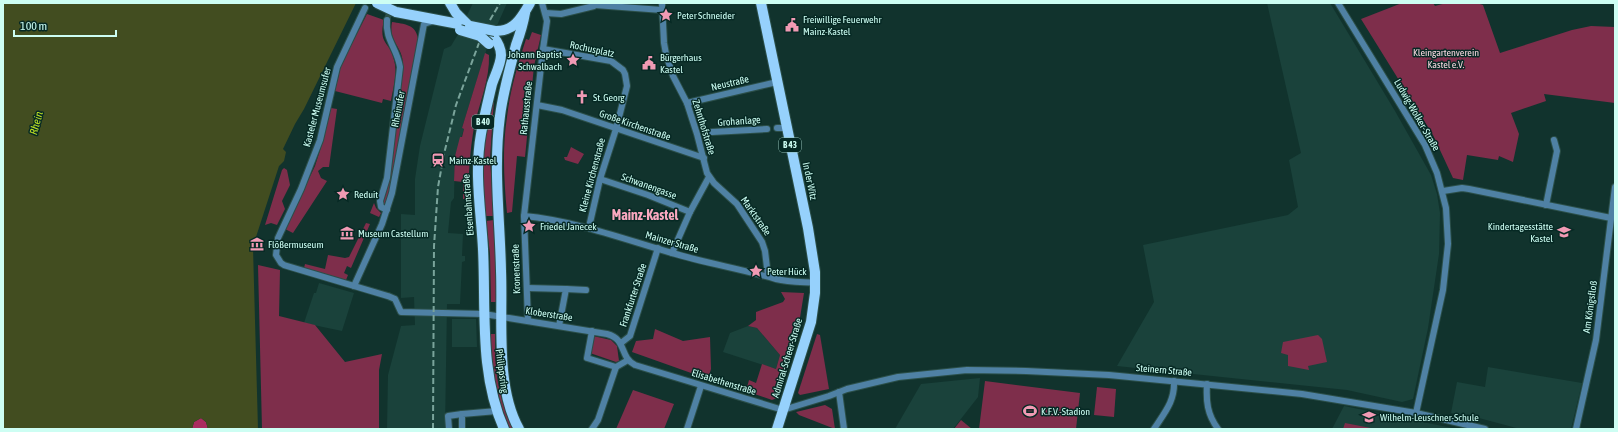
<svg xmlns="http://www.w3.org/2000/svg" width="1618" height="432" font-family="'Asap Condensed',sans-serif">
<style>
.built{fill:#1a423b}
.green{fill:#7e2e4b}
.forest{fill:#ab2b60}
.water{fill:#424d20}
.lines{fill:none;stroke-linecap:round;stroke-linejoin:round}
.minor-tunnel{stroke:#2d514b;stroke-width:6;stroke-dasharray:6 3;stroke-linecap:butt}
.minor-casing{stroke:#2b4f49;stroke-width:8}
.primary-casing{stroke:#2b4f49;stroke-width:12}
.minor{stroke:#4f81a4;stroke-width:6}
.primary{stroke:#96d1fc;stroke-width:10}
.rail{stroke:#7aa49b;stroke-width:2;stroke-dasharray:6 3;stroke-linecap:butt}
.primary-bridge-casing{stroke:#2b4f49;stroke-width:12;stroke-linecap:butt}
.primary-bridge{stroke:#96d1fc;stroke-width:10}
.labels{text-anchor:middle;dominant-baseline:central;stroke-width:3;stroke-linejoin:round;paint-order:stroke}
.shield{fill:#062924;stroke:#91beb5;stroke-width:1}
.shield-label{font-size:9px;font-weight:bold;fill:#cdfef3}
.poi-label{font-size:10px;fill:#cdfef3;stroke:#062924;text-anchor:start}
.street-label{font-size:10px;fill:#cdfef3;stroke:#062924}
.park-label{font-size:10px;fill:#f9d7e0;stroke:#062924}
.water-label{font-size:11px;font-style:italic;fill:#c1e424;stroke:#062924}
.district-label{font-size:14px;font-weight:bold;fill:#faa8c0;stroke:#062924}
</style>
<rect width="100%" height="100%" fill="#11332d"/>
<!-- built -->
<g class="built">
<polygon points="473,3 507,3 487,48 462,128 464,129 455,156 454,198 451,202 448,233 463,234 462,256 465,256 465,261 462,262 460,304 447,304 445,429 387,429 388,375 401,326 415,325 414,297 401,298 401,214 415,215 415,179 420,146 444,49 451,46 457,36"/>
<polygon points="1267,3 1330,3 1395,111 1431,175 1437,194 1440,213 1439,254 1428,328 1413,399 1402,402 1347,390 1117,366 1154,302 1143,245 1288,215 1298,207 1289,160 1301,153"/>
<polygon points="319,283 354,293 342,331 304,323 314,293 316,293"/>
<polygon points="452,319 476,319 477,347 452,347"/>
<polygon points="748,326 757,328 780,355 776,369 723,352 730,333"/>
<polygon points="1488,367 1582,383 1571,429 1520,429 1479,418 1451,413 1457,382 1485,387"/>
<polygon points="980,378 978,397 953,429 895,429 921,384"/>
<polygon points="1344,406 1457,429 1332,429"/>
</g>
<!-- green -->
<g class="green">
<path d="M1402 3H1433L1435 6C1449 2 1468 0 1483 5L1500 53 1572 30 1591 26 1615 27V103L1544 94 1546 101 1511 113 1519 134 1513 162 1499 156 1498 160 1467 155 1463 180 1453 178 1433 135 1361 19Z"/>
<path d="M367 14 384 20C378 45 390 41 394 60 398 73 393 88 391 101L383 99 382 103 335 91 341 65Z"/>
<path d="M392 22C404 24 416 24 418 39L388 198 386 204H384L383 202 388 181 403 65C403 45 388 43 392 22Z"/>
<path d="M532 32 541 35 534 66 525 157 517 156 512 212 507 213C504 181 502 149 507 117 510 90 518 64 526 39L529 40Z"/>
<path d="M485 53 489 55C490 79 479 104 474 127 470 151 468 175 469 199H463V182L454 181 455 156 460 137H462L464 129 462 128Z"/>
<polygon points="493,99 494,99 490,159 494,216 485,216 482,189 483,144"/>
<polygon points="331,108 337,109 329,167 323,167 318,171 321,178 327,181 293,233 285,229 315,166 323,141"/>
<polygon points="571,147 584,154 578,164 565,160 564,157 567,157"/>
<polygon points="284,168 287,170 290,185 282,201 285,209 277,225 271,223 265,225 282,170"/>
<polygon points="374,203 376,208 381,213 379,217 370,213"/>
<polygon points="494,220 498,302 491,302 490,254 486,221"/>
<polygon points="366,223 370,224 351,268 347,266 344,273 348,275 346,280 304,268 305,264 325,269 328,255 345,258 349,257"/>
<polygon points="258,265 280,270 279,316 315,325 345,362 382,354 379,370 379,429 262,429"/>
<polygon points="781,292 804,293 798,330 777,398 772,400 746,391 749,380 756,383 762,364 776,369 780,355 757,328 748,326 756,320 756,312 783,302 785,299"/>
<polygon points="655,329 683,341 710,337 711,369 708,379 632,352 636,341 653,339"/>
<path d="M489 334H495C495 371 497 396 514 429H508L493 383Z"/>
<polygon points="817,334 820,335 829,389 800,395 798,393"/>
<polygon points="1318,335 1322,339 1327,362 1308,366 1309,370 1288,366 1288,355 1281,353 1283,342"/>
<polygon points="593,336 611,340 617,346 619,361 616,362 590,353"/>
<polygon points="985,381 1080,393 1076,429 979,429"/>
<polygon points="1097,387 1116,389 1114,417 1094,415"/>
<polygon points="633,390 674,404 664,429 616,429"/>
<polygon points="825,405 832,409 835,429 799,415 796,412"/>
<polygon points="961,420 972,429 954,429"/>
<polygon points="1345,423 1376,429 1343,429"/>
</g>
<!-- forest -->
<polygon class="forest" points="201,418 206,422 208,429 192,429 194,422"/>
<!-- water -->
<polygon class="water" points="3,3 356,3 304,109 295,124 283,149 286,152 284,161 279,166 255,240 253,248 258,429 208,429 206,422 201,418 194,422 192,429 3,429"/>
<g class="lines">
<!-- minor-tunnel -->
<g class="minor-tunnel">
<polyline points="387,20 392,3"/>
<polyline points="702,133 712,132"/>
</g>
<!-- minor casing -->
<g class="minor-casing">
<g id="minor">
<polyline points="662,3 664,43 666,54 673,76 687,103 697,134 707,173 714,183 737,204 762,242 765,251 768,276"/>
<polyline points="1338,3 1425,145 1437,173 1446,208 1448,244 1443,290 1416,413"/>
<polyline points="595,5 662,10"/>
<path d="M365 8 337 67 320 140 301 189 278 238 276 255 281 263 284 265 388 296 395 299 401 312 484 314 607 334C627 339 619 357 635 365L783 410 829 396 847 389 898 377 967 370 1026 371 1109 375 1302 394 1416 413 1485 429"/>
<polyline points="546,13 561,14 594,6 596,3"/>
<polyline points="543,49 611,61 623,70 625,74 627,86 616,129 600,179 589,227"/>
<polyline points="687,103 777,82"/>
<polyline points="537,105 562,110 704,158"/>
<polyline points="777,128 787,128"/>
<polyline points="712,132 767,129"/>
<polyline points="600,179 648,195 690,212"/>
<polyline points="1443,191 1462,188 1469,189 1611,218"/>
<polyline points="1546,205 1557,151 1554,140"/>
<path d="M387 210 381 207 380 201 387 178 400 67C397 48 385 40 387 20"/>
<path d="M524 216C576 221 623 239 672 253 706 263 741 269 776 279 788 282 802 282 815 283"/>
<polyline points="672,253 690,212 709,177"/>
<polyline points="354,286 382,224 392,193 424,24 433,21"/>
<polyline points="527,288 566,289 559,326"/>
<polyline points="566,289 586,290"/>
<polyline points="528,321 524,216 543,49 547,21 542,3"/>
<polyline points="592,331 587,358 616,367"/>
<polyline points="621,343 630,336 658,248"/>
<path d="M1207 384C1206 401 1207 414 1218 429"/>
<polyline points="839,392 844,429"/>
<polyline points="449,429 448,416 462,414"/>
<polyline points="462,429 462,414 497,411"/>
<polyline points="592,429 598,420 616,367 628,360"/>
<polyline points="687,429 701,386"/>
<path d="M1154 429C1165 412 1175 401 1174 381"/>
<polyline points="1576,429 1596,340 1615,187"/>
</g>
</g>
<!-- primary casing -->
<g class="primary-casing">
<g id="primary">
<polyline points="450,3 456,13 469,26"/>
<polyline points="761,3 808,228 815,272 815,293 811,322 777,429"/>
<polyline points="396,12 469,26"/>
<path d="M495 31C514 32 522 17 530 3"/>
<path d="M493 36C497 41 501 48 501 55 501 64 495 75 492 84 488 101 484 117 481 134 474 173 481 211 483 249 486 309 479 373 504 429"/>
<path d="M519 429C495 387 503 318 501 271 500 219 493 168 500 116 503 92 510 68 516 45 520 34 523 25 525 13"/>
</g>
</g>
<!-- minor -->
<use href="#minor" class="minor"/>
<!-- primary -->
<use href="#primary" class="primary"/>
<!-- rail -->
<g class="rail">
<polyline points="490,20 500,3"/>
<polyline points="433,429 434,246 438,187 444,154 456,105 479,43"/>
</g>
<!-- primary-bridge casing -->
<g class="primary-bridge-casing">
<g id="primary-bridge">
<polyline points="377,3 396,12"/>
<polyline points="470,26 495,31"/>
<polyline points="460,30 480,36 489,44"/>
</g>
</g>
<!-- primary-bridge -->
<use href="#primary-bridge" class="primary-bridge"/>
</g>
<!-- icons -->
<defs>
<g id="sight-bare" transform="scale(1.08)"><path d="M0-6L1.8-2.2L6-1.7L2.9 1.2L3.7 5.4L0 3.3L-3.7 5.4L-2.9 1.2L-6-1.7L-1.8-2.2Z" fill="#f19ab4" stroke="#062924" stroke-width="2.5" paint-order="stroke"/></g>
<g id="civic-bare" transform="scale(1.08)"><path d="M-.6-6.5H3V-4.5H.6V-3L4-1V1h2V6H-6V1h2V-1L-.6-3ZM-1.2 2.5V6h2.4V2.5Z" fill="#f19ab4" stroke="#062924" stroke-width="2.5" paint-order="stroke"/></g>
<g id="church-bare" transform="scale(1.08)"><path d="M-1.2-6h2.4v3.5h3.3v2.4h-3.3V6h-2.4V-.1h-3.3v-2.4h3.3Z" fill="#f19ab4" stroke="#062924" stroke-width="2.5" paint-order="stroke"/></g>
<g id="station-bare" transform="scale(1.08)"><path d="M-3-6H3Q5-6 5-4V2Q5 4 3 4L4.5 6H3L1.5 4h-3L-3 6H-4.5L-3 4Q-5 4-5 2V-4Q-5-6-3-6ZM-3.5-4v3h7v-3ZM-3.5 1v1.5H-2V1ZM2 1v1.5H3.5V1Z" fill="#f19ab4" stroke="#062924" stroke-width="2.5" paint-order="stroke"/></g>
<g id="school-bare" transform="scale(1.08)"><path d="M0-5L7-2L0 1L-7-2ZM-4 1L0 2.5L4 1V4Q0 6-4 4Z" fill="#f19ab4" stroke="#062924" stroke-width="2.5" paint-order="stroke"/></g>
<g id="museum-bare" transform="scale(1.08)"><path d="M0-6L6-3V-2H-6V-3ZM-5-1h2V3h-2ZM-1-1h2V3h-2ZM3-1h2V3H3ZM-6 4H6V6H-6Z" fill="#f19ab4" stroke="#062924" stroke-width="2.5" paint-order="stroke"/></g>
<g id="stadium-bare" transform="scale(1.08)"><path d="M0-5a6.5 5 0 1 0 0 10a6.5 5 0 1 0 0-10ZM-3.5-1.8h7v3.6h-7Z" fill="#f19ab4" stroke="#062924" stroke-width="2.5" paint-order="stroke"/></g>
</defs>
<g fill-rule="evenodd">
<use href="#sight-bare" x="666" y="15"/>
<use href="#civic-bare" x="792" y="25"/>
<use href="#sight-bare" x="573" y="60"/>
<use href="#civic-bare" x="649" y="63"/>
<use href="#church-bare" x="582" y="97"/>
<use href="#station-bare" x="438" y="160"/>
<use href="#sight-bare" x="343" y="194"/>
<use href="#sight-bare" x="529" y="226"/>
<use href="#school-bare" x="1564" y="232"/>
<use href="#museum-bare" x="347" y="233"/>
<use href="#museum-bare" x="257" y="244"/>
<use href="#sight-bare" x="756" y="271"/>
<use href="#stadium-bare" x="1030" y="411"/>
<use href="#school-bare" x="1369" y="417"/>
</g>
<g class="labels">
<!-- shield labels -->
<g class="shield">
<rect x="472" y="115" width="22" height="14" rx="3"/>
<rect x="779" y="138" width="22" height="14" rx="3"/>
</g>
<g class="shield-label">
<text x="483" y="122">B 40</text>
<text x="790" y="145">B 43</text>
</g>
<!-- poi labels -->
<g class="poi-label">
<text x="677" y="15">Peter Schneider</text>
<text x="803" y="19">Freiwillige Feuerwehr<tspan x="803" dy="12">Mainz-Kastel</tspan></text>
<text x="562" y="54" text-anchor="end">Johann Baptist<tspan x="562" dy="12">Schwalbach</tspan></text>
<text x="660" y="57">Bürgerhaus<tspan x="660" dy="12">Kastel</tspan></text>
<text x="593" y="97">St. Georg</text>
<text x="449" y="160">Mainz-Kastel</text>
<text x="354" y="194">Reduit</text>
<text x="540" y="226">Friedel Janecek</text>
<text x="1553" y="226" text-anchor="end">Kindertagesstätte<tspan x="1553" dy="12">Kastel</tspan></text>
<text x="358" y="233">Museum Castellum</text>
<text x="268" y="244">Flößermuseum</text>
<text x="767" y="271">Peter Hück</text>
<text x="1041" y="411">K.F.V.-Stadion</text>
<text x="1380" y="417">Wilhelm-Leuschner-Schule</text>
</g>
<!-- street labels -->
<g class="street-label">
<text transform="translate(592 49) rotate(12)">Rochusplatz</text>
<text transform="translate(730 83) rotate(-13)">Neustraße</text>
<text transform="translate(317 107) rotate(-75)">Kasteler Museumsufer</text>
<text transform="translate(526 108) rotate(-84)">Rathausstraße</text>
<text transform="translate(398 109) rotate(-79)">Rheinufer</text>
<text transform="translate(1417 115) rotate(60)">Ludwig-Wolker-Straße</text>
<text transform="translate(739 121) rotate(-4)">Grohanlage</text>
<text transform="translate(635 125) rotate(19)">Große Kirchenstraße</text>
<text transform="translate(704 127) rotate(73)">Zehnthofstraße</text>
<text transform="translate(592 175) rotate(-75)">Kleine Kirchenstraße</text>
<text transform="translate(810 181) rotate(78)">In der Witz</text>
<text transform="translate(649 186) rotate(20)">Schwanengasse</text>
<text transform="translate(468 205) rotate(-94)">Eisenbahnstraße</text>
<text transform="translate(756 216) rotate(55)">Marktstraße</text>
<text transform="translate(672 242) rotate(16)">Mainzer Straße</text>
<text transform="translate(516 269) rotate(-92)">Kronenstraße</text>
<text transform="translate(633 295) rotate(-72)">Frankfurter Straße</text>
<text transform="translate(1590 307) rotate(-82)">Am Königsfloß</text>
<text transform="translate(549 314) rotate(9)">Kloberstraße</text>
<text transform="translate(787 358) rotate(-73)">Admiral-Scheer-Straße</text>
<text transform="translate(1164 370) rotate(5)">Steinern Straße</text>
<text transform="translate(502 371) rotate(82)">Philippsring</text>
<text transform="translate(724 382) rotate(17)">Elisabethenstraße</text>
</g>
<!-- park labels -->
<g class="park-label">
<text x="1446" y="52">Kleingartenverein<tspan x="1446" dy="12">Kastel e.V.</tspan></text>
</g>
<!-- water labels -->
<g class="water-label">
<text transform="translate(36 123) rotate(-75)">Rhein</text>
</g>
<!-- district labels -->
<g class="district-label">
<text x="645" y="215">Mainz-Kastel</text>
</g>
</g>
<!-- border -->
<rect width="1618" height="432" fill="none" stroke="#cdfef3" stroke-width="8"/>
<!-- scale -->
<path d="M14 30v6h102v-6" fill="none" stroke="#cdfef3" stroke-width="2"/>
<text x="20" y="30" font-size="12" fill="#cdfef3" stroke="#062924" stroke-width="3" paint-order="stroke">100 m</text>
</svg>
